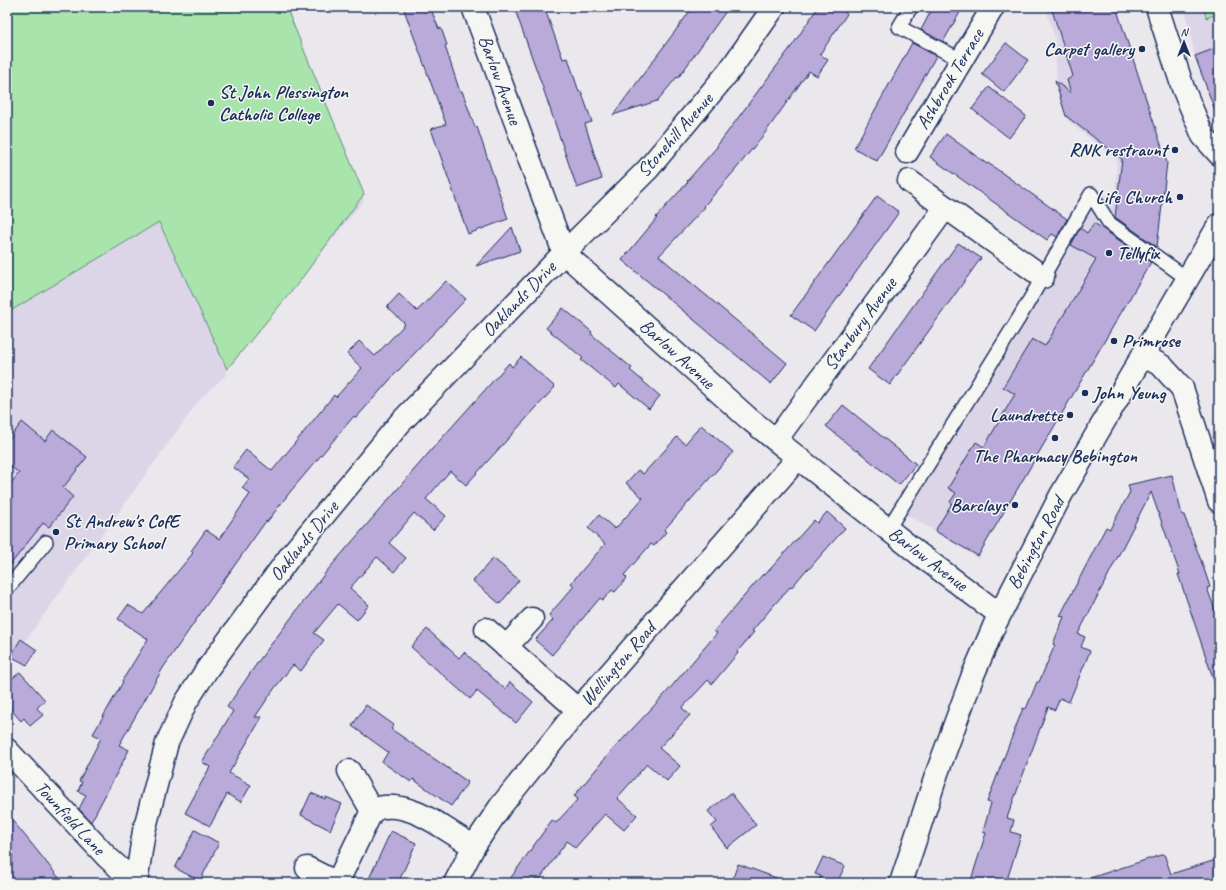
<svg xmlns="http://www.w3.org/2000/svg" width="1226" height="890" font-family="Caveat,sans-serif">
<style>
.built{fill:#dcd5e7}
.green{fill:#a8e4ab;stroke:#628a84}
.building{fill:#baaada;stroke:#1b2f5e}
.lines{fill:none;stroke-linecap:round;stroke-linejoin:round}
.lane-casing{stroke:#1b2f5e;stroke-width:16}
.street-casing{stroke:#1b2f5e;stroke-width:25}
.secondary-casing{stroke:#1b2f5e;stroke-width:25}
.lane{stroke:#f6f6f2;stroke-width:13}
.street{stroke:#f6f6f2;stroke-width:22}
.secondary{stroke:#f6f6f2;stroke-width:22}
.poi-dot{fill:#1b2f5e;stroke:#f6f6f2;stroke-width:1.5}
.labels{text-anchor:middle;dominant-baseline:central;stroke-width:3;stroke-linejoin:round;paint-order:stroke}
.poi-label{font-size:19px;font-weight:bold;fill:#1b2f5e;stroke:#f6f6f2;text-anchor:end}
.street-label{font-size:19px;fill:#1b2f5e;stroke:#f6f6f2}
</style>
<rect width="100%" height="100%" fill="#eae7ed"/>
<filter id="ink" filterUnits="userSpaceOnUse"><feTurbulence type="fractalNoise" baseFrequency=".025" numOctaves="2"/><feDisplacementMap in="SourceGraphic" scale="8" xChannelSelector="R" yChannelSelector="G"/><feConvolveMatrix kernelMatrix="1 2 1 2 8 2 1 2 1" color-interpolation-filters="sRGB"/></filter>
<g filter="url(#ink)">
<!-- built -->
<g class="built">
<polygon points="277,7 364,200 225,373 226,375 201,398 7,666 7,313 157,223"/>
<polygon points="1045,7 1116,7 1166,162 1157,252 989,537 979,559 935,531 900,511 1091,194 1115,197 1117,160 1067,120 1057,86 1055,38"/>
<polygon points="1184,7 1219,7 1219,81 1206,86 1195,56"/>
</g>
<!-- green -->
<g class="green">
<polygon points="8,7 286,7 364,194 296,286 227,369 159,222 7,313 7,13"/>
<polygon points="1204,7 1219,7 1219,13 1206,18"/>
</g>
<!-- building -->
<g class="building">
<polygon points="403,7 430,7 439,29 441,28 447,45 445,46 460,92 462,91 475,127 477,127 508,219 468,234 431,129 446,124"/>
<polygon points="514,7 544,7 563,59 568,58 579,92 581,91 585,102 592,122 585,124 602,179 577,188 543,88"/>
<polygon points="693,7 729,7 678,78 677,77 657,101 613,115"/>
<polygon points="818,7 837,7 847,14 820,54 828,60 817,76 809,71 765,133 736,169 704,206 705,207 659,256 787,363 771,384 622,260 657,218 656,217 688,182 687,181 717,147 717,146 794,43"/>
<polygon points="933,7 963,7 943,42 921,30"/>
<polygon points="1051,7 1116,7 1167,163 1157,247 1115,217 1122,159 1066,116 1055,81 1071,93 1067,80 1073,76"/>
<polygon points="912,43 936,56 877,161 854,148"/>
<polygon points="1006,43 1028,60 1004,92 982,74"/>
<polygon points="1219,47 1219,116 1217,116 1195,56"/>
<polygon points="989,87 1026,116 1009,138 972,109"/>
<polygon points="946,134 987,164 988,163 1067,219 1057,237 1052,234 1047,240 930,157"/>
<polygon points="877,196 899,212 814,331 791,315"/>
<polygon points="1094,223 1151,262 978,556 935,531 952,503 950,502 956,493 948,488 976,442 984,447 1015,394 1003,387 1032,339 1045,346 1090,271 1089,271 1096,259 1071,245 1080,228 1087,233"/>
<polygon points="512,227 520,251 476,266"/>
<polygon points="958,243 981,258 890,385 868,369"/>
<polygon points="446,281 466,299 395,374 356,418 354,416 290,492 267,522 266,521 205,607 163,668 119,745 129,750 91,822 79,809 86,795 78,791 82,782 79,781 101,738 93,734 123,682 122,681 148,639 118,619 128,605 143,614 193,553 191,551 206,530 219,539 250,494 242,488 249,479 233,467 246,450 272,471 334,395 336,397 362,368 347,354 353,348 359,341 375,356 405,324 387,307 399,294 417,311"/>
<polygon points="563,308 592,332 591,334 632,368 630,370 660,396 649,409 619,384 616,388 581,360 583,358 546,328"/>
<polygon points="521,357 555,387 466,485 450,471 426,499 446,516 433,530 414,513 389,543 406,558 394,572 377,557 350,588 369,605 357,620 338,604 314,633 324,640 301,671 293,665 274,689 255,717 262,717 229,773 251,785 241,802 227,794 210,826 185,813 210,767 202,762 233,711 227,707 260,659 326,572 433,448 509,363 512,367"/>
<polygon points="843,405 916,464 899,485 857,450 856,451 826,426"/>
<polygon points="22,422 45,441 53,430 87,457 63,488 73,497 49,527 43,523 7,569 7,488 19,473 7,463 7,442"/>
<polygon points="701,425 733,452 664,530 666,532 654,546 651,544 624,575 627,578 615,592 612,590 603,600 600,598 552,655 535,640 553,620 549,615 574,586 571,583 605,544 588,528 599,515 615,529 643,498 626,483 638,470 643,474 677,437 685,444"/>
<polygon points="1172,475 1182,515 1184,515 1203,566 1210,587 1207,588 1219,621 1219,686 1216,687 1178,574 1180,574 1151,492 1078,634 1085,637 1081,647 1090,651 1069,702 1060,698 1055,710 1048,707 1007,818 1014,820 1011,832 1021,835 1006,883 970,883 986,833 983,832 991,803 987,802 1023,708 1026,709 1037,682 1039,682 1055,645 1053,644 1064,617 1060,616 1106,527 1110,529 1130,492 1128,485"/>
<polygon points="827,512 845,528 808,570 807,569 791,588 790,587 774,605 752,631 754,632 737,652 738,653 712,684 708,680 682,708 690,715 659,748 680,766 667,781 647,764 617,798 637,815 624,830 605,814 575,848 567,841 537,883 507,883 552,820 556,823 578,799 574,796 607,756 666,693 717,633 714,631 763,574 764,576 814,520 817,523"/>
<polygon points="493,558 519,580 500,604 473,581"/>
<polygon points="427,629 459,658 464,652 505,689 510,682 533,702 516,723 477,691 470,699 411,647"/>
<polygon points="21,639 37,650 27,665 10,656"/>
<polygon points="20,672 45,700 37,708 43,715 30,726 24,718 21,721 7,705 7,683"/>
<polygon points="366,705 394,725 391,729 468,782 451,806 413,779 411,782 382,762 388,752 352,726"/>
<polygon points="311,793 325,799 326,797 342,804 330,830 301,815"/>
<polygon points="731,793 756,825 727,848 711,827 717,822 708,811"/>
<polygon points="7,814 31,843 63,883 7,883"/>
<polygon points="195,830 219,843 200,881 175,868"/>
<polygon points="391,831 416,843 409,859 398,883 367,883"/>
<polygon points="1164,854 1171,874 1219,859 1219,883 1087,883 1087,879"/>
<polygon points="823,857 845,866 837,883 818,883 821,876 815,874"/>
<polygon points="738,864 785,881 784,883 731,883"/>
</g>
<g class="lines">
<!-- lane casing -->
<g class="lane-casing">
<g id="lane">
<polyline points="911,7 899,27 961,60"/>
<polyline points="888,529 1019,318 1091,194 1109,223 1188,279"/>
<polyline points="7,589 46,542"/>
</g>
</g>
<!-- street casing -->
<g class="street-casing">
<g id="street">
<polyline points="473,7 564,253 748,418 919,554 999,614"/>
<polyline points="907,152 993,7"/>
<polyline points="909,181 1043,277"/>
<polyline points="1143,355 1162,366 1182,388 1219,501"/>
<polyline points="776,440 945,208"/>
<polyline points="486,629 578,710"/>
<polyline points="506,647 532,619"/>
<polyline points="7,750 107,857 136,883"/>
<polyline points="349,771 372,811"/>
<polyline points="307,868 337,883"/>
<polyline points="136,883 144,831 167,743 186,702 208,668 291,555 400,423 564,253 648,169 730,70 774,7"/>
<path d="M337 883 372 811C376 810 380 807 384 807 415 803 447 832 474 846"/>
<polyline points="455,883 474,846 500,807 578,710 798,458"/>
</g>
</g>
<!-- secondary casing -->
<g class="secondary-casing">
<g id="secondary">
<polyline points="1157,7 1183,88 1203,136 1219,154"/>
<polyline points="901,883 937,773 973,675 995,624 1061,495 1219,225"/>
</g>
</g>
<!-- lane -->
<use href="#lane" class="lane"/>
<!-- street -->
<use href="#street" class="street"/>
<!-- secondary -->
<use href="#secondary" class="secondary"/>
</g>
</g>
<!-- markers -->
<g class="poi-dot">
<circle cx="1142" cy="49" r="4"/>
<circle cx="211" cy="103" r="4"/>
<circle cx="1175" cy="150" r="4"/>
<circle cx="1180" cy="197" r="4"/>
<circle cx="1109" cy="253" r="4"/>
<circle cx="1114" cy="341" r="4"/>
<circle cx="1085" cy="393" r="4"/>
<circle cx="1070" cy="415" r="4"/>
<circle cx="1055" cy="438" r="4"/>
<circle cx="1015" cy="505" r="4"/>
<circle cx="56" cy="532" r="4"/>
</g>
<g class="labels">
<!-- poi labels -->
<g class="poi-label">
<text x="1134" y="49">Carpet gallery</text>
<text x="219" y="92" text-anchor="start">St John Plessington<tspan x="219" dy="22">Catholic College</tspan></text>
<text x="1167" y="150">RNK restraunt</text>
<text x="1172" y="197">Life Church</text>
<text x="1117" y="253" text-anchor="start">Tellyfix</text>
<text x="1122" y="341" text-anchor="start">Primrose</text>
<text x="1093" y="393" text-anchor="start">John Yeung</text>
<text x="1062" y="415">Laundrette</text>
<text x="1055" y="456" text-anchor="middle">The Pharmacy Bebington</text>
<text x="1007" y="505">Barclays</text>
<text x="64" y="521" text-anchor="start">St Andrew's CofE<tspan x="64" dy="22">Primary School</tspan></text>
</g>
<!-- street labels -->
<g class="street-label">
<text transform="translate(950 79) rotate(-59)">Ashbrook Terrace</text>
<text transform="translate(500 80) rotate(70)">Barlow Avenue</text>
<text transform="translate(675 135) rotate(-49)">Stonehill Avenue</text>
<text transform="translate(519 299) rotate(-46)">Oaklands Drive</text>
<text transform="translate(860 324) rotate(-54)">Stanbury Avenue</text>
<text transform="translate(677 354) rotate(42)">Barlow Avenue</text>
<text transform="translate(304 541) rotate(-51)">Oaklands Drive</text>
<text transform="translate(1036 543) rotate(-62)">Bebington Road</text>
<text transform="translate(928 559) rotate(37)">Barlow Avenue</text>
<text transform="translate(618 664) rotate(-49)">Wellington Road</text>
<text transform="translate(70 818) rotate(47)">Townfield Lane</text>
</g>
</g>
<!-- margin -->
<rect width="1226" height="890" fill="none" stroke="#f6f6f2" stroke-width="24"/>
<rect x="12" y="12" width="1202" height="866" fill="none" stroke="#1b2f5e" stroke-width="1.5" filter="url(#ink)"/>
<!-- north arrow -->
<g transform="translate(1184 42)" stroke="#f6f6f2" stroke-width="3" paint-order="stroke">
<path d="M0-3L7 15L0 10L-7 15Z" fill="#1b2f5e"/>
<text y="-6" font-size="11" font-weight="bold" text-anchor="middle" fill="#1b2f5e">N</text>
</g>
</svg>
